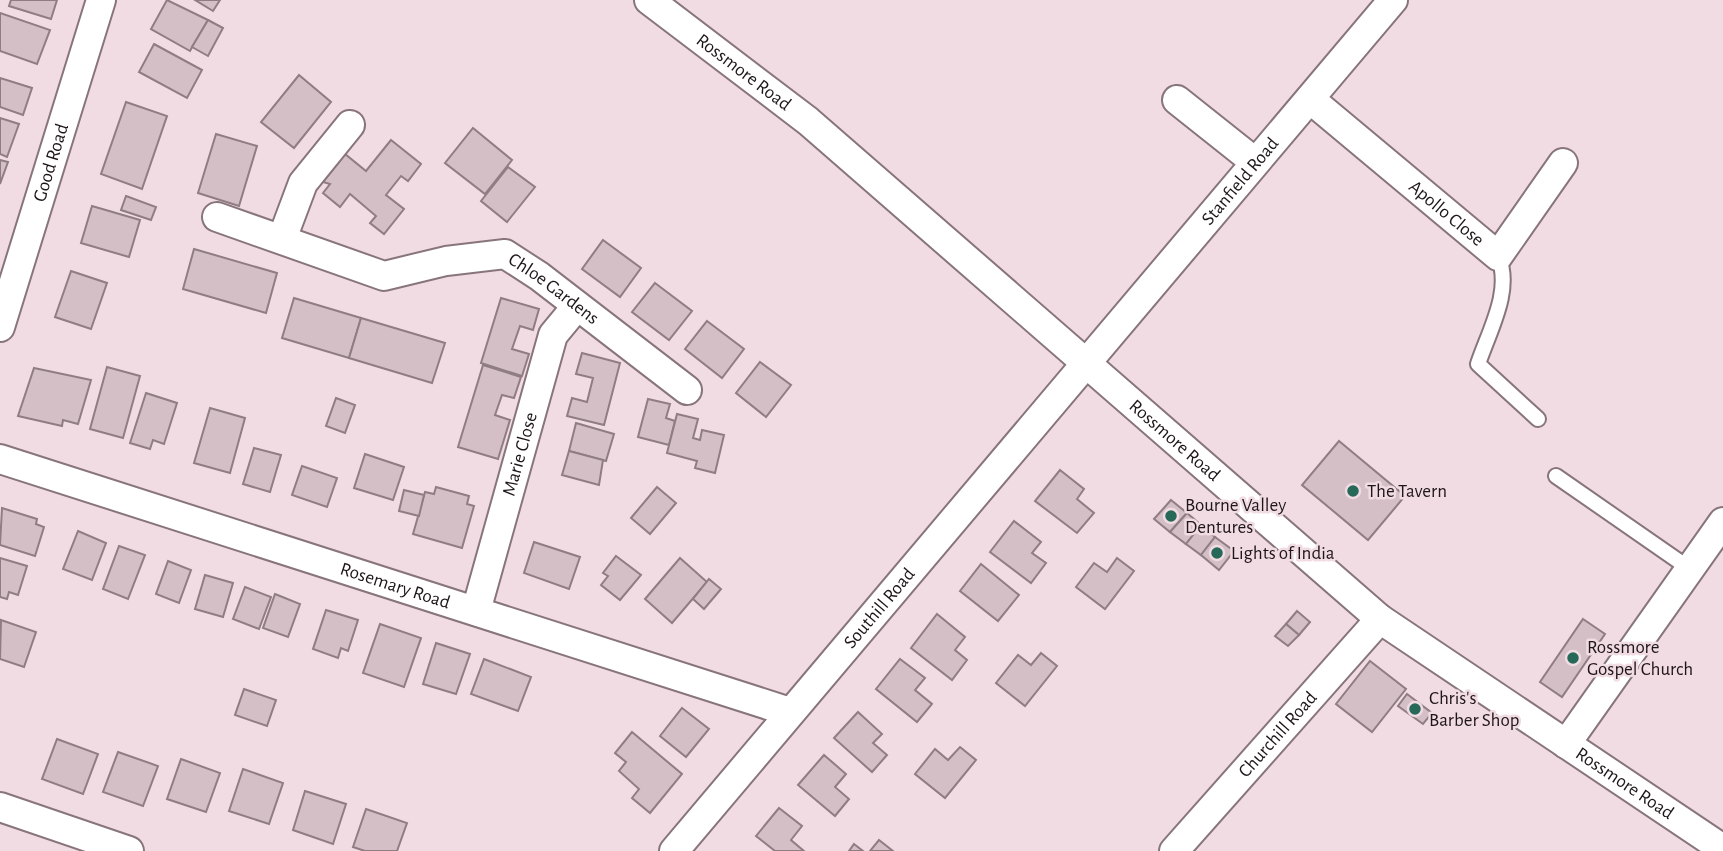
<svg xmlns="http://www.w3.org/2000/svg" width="1723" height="851" font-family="'Alegreya Sans',sans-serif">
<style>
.building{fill:#d4bfc6;stroke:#907d84;stroke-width:2}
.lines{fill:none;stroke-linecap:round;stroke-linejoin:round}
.lane-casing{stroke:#88757c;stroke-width:18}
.street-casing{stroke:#88757c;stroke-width:32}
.lane{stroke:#fff;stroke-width:14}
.street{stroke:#fff;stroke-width:28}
.poi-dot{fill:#276959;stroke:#f2dce4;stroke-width:2.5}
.labels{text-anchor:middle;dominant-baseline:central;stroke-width:5;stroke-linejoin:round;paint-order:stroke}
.street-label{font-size:19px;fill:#1e1619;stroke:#f2dce4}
.poi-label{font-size:19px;fill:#1e1619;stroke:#f2dce4;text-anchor:start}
</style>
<rect width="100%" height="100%" fill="#f2dce4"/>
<!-- building -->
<g class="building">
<polygon points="11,0 57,0 51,19 9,6"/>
<polygon points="167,0 208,20 190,51 151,29"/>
<polygon points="195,0 220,0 213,11"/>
<polygon points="0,13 50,30 37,64 0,51"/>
<polygon points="208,20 223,28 208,56 192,47"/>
<polygon points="154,44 202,70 187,98 139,72"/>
<polygon points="299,75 331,102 294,148 261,122"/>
<polygon points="0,78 32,88 23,115 0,107"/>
<polygon points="126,102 167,116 142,189 101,174"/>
<polygon points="0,118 19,124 7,157 0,154"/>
<polygon points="473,128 512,160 485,194 445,163"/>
<polygon points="216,134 257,146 239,206 198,193"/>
<polygon points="391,140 421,164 408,181 401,176 386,195 404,209 384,234 370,223 376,216 350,194 340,207 323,193 330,184 323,182 345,154 366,171"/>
<polygon points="0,160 8,162 0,184"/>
<polygon points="508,167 535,187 507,222 481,201"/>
<polygon points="126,196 156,207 151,220 121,210"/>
<polygon points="92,206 140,220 129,257 81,243"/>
<polygon points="603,240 641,268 620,297 582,269"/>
<polygon points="194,249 277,273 266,313 183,289"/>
<polygon points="71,271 107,283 91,329 55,317"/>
<polygon points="655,283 692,311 669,340 632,312"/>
<polygon points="294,298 361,318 349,358 282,338"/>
<polygon points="501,298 539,309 533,330 520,326 512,349 529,354 522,376 481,363"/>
<polygon points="361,318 445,343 432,383 349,358"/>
<polygon points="707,321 744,349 722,378 685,349"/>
<polygon points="582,353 620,363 604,425 567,416 572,398 587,402 593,378 576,374"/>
<polygon points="760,362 791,385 766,417 736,393"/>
<polygon points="483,365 521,377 514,398 502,395 495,415 510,420 498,459 458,447"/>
<polygon points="107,367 140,376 123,438 90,429"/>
<polygon points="34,368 91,380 78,424 63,420 62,426 18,416"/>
<polygon points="146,393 177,403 164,444 153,440 150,449 130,443"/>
<polygon points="336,398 355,405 345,433 326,426"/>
<polygon points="648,399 670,404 666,418 675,421 669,445 638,437"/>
<polygon points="210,408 245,418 230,473 194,463"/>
<polygon points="677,414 698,419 693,438 700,440 702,430 724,435 715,473 695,468 697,461 667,453"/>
<polygon points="576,423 614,434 606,461 569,451"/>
<polygon points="1339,441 1405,496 1368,540 1302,485"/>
<polygon points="254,448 281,455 270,492 243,484"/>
<polygon points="569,451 603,460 599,485 562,475"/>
<polygon points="365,454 404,467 393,500 354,488"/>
<polygon points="302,466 337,478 327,507 292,495"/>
<polygon points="1060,470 1084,489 1077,499 1094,513 1077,533 1035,501"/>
<polygon points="436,487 469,496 467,504 474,506 462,548 413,534 425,492 434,494"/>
<polygon points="657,487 676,503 650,534 631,518"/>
<polygon points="404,490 424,495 419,516 399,511"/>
<polygon points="1171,500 1187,513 1170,532 1154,519"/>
<polygon points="2,508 37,519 36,524 44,527 35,556 0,545"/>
<polygon points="1187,513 1201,525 1186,544 1170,532"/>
<polygon points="1014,521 1041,542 1032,553 1046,563 1031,583 990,552"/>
<polygon points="1201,525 1215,537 1201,555 1186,544"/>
<polygon points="78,531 106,543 92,580 63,569"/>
<polygon points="1215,537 1234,551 1219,570 1201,555"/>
<polygon points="534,542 580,557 569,589 524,573"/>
<polygon points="119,546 145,555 128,599 103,589"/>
<polygon points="616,556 641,575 620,600 601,585 608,576 603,573"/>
<polygon points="0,558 27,566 18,595 9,592 7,599 0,597"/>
<polygon points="680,558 707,582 672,623 645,599"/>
<polygon points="1117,558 1134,571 1105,609 1076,587 1094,563 1107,572"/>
<polygon points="168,561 191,570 179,603 156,594"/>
<polygon points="981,564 1019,595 998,621 960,591"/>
<polygon points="205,575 233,583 223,617 195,609"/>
<polygon points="709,579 721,589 704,609 693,599"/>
<polygon points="245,587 271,597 259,629 233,619"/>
<polygon points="275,594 300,604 288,637 263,628"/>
<polygon points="326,610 358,620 348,651 341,648 338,658 313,649"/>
<polygon points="1297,611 1310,622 1299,635 1286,624"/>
<polygon points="937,614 965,637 955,650 967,660 952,680 911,648"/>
<polygon points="1583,619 1605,634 1562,697 1540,682"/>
<polygon points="1,620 36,632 24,667 0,659"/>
<polygon points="380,624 421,638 404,687 363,673"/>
<polygon points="1286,624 1299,635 1288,646 1275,636"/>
<polygon points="436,643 470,654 456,694 423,684"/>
<polygon points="1041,653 1057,666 1025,706 996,683 1018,655 1031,665"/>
<polygon points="484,659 531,677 518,711 471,694"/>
<polygon points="900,659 925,678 915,690 932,704 917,722 876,689"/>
<polygon points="1370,661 1406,689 1372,732 1336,704"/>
<polygon points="244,689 276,700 267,726 235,715"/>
<polygon points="1407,694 1432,713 1423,724 1398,706"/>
<polygon points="682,708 709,729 686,757 660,736"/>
<polygon points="858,712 882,734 873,743 887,755 872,772 834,738"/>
<polygon points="632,732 682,774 650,813 632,798 639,789 619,771 626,762 615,753"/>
<polygon points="57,739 98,754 83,794 42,779"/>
<polygon points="960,747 976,760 945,798 915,774 935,749 948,760"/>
<polygon points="118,752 158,766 143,806 103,792"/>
<polygon points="824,755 846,774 835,787 849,799 835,816 798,785"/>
<polygon points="181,759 220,773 206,812 167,799"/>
<polygon points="243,769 283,783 269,824 229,811"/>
<polygon points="305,791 346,804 333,844 293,830"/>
<polygon points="779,808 802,826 791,840 804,851 775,851 756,836"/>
<polygon points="366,809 407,823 397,851 365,851 353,847"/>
<polygon points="879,840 893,851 870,851"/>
<polygon points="854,844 863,851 849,851"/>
</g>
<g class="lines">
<!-- lane casing -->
<g class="lane-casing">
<g id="lane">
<path d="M1498 256C1513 290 1489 331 1478 364L1538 419"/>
<polyline points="1556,476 1690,569"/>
</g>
</g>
<!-- street casing -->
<g class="street-casing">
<g id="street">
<path id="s1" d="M649 0 808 121 1380 619 1723 849"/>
<path id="s2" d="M1310 99 1498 256 1563 163"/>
<polyline points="1177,100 1255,162"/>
<path id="s3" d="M217 217 384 276 446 261 505 254 539 276 687 390"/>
<polyline points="282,239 303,183 350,125"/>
<path id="s4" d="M0 327 101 0"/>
<path id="s5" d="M0 459 790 712"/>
<path id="s6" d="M476 611 553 335 577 306"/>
<polyline points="1566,744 1723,522"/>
<polyline points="0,807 129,851"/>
<path id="s7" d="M674 851 1393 0"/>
<path id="s8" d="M1174 851 1380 619"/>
</g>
</g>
<!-- lane -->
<use href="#lane" class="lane"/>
<!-- street -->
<use href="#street" class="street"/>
</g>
<!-- markers -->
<g class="poi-dot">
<circle cx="1353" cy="491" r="7"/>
<circle cx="1171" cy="516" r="7"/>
<circle cx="1217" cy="553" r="7"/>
<circle cx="1573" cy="658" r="7"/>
<circle cx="1415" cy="709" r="7"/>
</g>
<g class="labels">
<!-- street labels -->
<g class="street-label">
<text stroke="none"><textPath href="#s1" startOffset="119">Rossmore Road</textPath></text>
<text stroke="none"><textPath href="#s4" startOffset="172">Good Road</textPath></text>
<text stroke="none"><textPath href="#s7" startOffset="877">Stanfield Road</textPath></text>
<text stroke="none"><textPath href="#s2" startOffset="178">Apollo Close</textPath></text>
<text stroke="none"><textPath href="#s3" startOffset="360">Chloe Gardens</textPath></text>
<text stroke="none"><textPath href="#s1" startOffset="686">Rossmore Road</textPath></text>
<text stroke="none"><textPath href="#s6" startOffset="163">Marie Close</textPath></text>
<text stroke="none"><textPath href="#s5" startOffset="415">Rosemary Road</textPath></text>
<text stroke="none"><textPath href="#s7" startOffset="318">Southill Road</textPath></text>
<text stroke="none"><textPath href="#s8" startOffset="156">Churchill Road</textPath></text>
<text stroke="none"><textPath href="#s1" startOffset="1253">Rossmore Road</textPath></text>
</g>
<!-- poi labels -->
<g class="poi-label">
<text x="1367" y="491">The Tavern</text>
<text x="1185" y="505">Bourne Valley<tspan x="1185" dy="22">Dentures</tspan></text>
<text x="1231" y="553">Lights of India</text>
<text x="1587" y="647">Rossmore<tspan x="1587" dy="22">Gospel Church</tspan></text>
<text x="1429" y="698">Chris's<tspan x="1429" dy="22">Barber Shop</tspan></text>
</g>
</g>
</svg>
